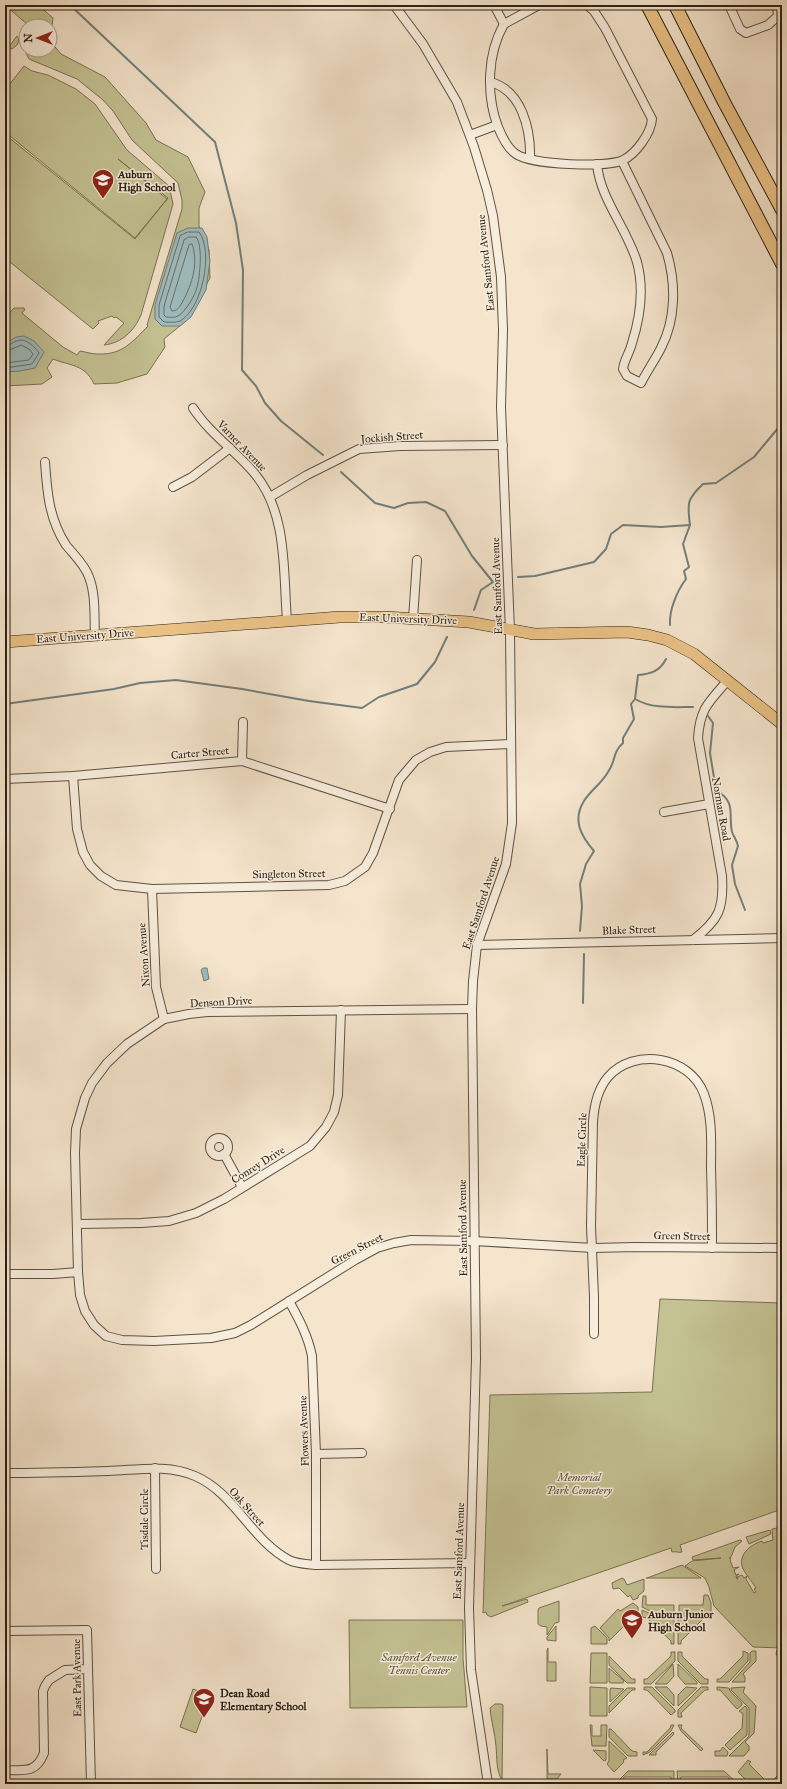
<svg xmlns="http://www.w3.org/2000/svg" width="787" height="1789" font-family="'IM FELL Great Primer',serif">
<style>
.green{fill:#c4c293;stroke:#787254}
.water{fill:#9fbdbf;stroke:#717f7b}
.lines{fill:none;stroke-linecap:round;stroke-linejoin:round}
.shore{stroke:#666f6a;stroke-width:1}
.stream{stroke:#717f7b;stroke-width:2}
.minor-casing{stroke:#5e5242;stroke-width:10}
.major-casing{stroke:#2c2114;stroke-width:12}
.highway-casing{stroke:#2c2114;stroke-width:14}
.minor{stroke:#f8eede;stroke-width:8}
.major{stroke:#eac286;stroke-width:11}
.highway{stroke:#eac286;stroke-width:12}
.labels{text-anchor:middle;dominant-baseline:central;stroke-width:3;stroke-linejoin:round;paint-order:stroke}
.poi-label{font-size:11px;font-weight:bold;fill:#2c2114;stroke:#f8eede;text-anchor:start}
.street-label{font-size:11px;fill:#2c2114;stroke:#f8eede}
.park-label{font-size:11px;font-style:italic;fill:#5a513a;stroke:#f8eede}
</style>
<rect width="100%" height="100%" fill="#f5e5cd"/>
<filter id="stains"><feTurbulence type="fractalNoise" baseFrequency=".005" numOctaves="4"/><feColorMatrix values="0 0 0 0 .2 0 0 0 0 .09 0 0 0 0 .02 0 0 0 .5 -.17"/></filter>
<radialGradient id="worn" r=".72"><stop offset=".6" stop-color="#630" stop-opacity="0"/><stop offset="1" stop-color="#630" stop-opacity=".3"/></radialGradient>
<!-- green -->
<g class="green">
<path d="M5 5H38L53 18 50 41 61 54 105 77 146 123 156 140 188 157 205 192 199 208V226L209 250 210 278 186 321 164 339 165 347 147 374 117 383 94 384C85 364 70 366 53 359L47 368 52 377 42 384 5 386V318L14 308H24L25 310 22 312 23 314 63 347 77 355 80 351C86 352 92 354 98 354 123 355 133 341 148 326L147 325 182 209V200L178 183 132 140 113 111 103 100 77 79 29 59 26 53V50H50V26H27L28 25Z"/>
<polygon points="17,36 19,40 17,45 12,49 8,48"/>
<path d="M24 66 32 71 48 75 76 89 95 104 127 150 169 186 173 204 141 315C134 331 122 343 104 345L124 323 116 317 114 318 112 316 98 321 99 323 93 329 5 258V139L7 136 135 239 168 198 118 159 167 199 135 238 5 132V90Z"/>
<path d="M660 1299 782 1303V1509L680 1545 682 1552C679 1553 676 1551 672 1552L671 1548 502 1606 527 1599 528 1602 491 1617 487 1615 486 1612 483 1613 490 1395 652 1392Z"/>
<path d="M782 1527V1648L753 1647 714 1606 709 1587 705 1578 685 1566 692 1561 721 1558 693 1560 692 1557 740 1540 742 1541 735 1547 731 1557 729 1558H731L730 1560 733 1568 739 1567 734 1570 736 1575 739 1574 736 1576 737 1579H738L737 1577 742 1575 744 1578 747 1576 746 1579 754 1593 756 1592 754 1589 756 1588C752 1581 744 1573 742 1566 739 1553 752 1544 762 1541L763 1543 773 1540 772 1529Z"/>
<polygon points="770,1530 771,1534 749,1544 746,1537"/>
<polygon points="682,1565 701,1578 646,1578 647,1578"/>
<polygon points="622,1578 624,1579 627,1585 644,1579 644,1591 638,1596 638,1598 633,1600 630,1595 628,1597 619,1588 613,1589 612,1583"/>
<polygon points="704,1595 708,1595 711,1603 711,1614 679,1614 679,1605 703,1605"/>
<polygon points="643,1596 646,1596 646,1605 674,1605 674,1615 654,1613 642,1607"/>
<polygon points="559,1601 559,1622 555,1623 547,1635 547,1627 541,1626 538,1624 538,1610 539,1608"/>
<polygon points="633,1603 638,1607 638,1618 632,1618 609,1641 609,1638 600,1628 618,1609 620,1611"/>
<polygon points="642,1610 653,1615 674,1616 674,1644 671,1644 671,1641 647,1618 642,1617"/>
<polygon points="678,1616 711,1616 711,1617 705,1617 681,1641 681,1644 678,1644"/>
<polygon points="349,1620 463,1620 463,1658 467,1707 350,1708"/>
<polygon points="556,1626 556,1641 547,1640 547,1637"/>
<polygon points="595,1626 607,1638 607,1644 591,1644 591,1628"/>
<polygon points="548,1648 548,1662 556,1662 556,1681 547,1681 547,1650"/>
<polygon points="777,1650 782,1650 782,1718 780,1717 780,1660 776,1654"/>
<polygon points="743,1651 748,1653 748,1661 729,1682 717,1682 717,1679 720,1679 743,1656"/>
<polygon points="752,1651 756,1651 756,1661 743,1674 745,1677 745,1682 732,1682 750,1662 750,1653"/>
<polygon points="671,1652 675,1652 675,1661 651,1684 644,1684 644,1679 647,1679 671,1656"/>
<polygon points="678,1652 682,1652 682,1656 705,1679 708,1679 708,1684 701,1684 678,1661"/>
<polygon points="591,1653 607,1653 607,1683 590,1683"/>
<polygon points="609,1656 632,1679 635,1679 635,1683 627,1683 609,1665"/>
<polygon points="673,1664 674,1676 667,1684 655,1684"/>
<polygon points="678,1664 697,1682 697,1684 685,1684 678,1676"/>
<polygon points="609,1668 624,1681 623,1683 611,1683 609,1682"/>
<polygon points="590,1687 607,1688 607,1716 590,1716"/>
<polygon points="644,1687 652,1687 675,1710 675,1712 671,1715 647,1690 644,1690"/>
<polygon points="655,1687 667,1687 674,1695 674,1706"/>
<polygon points="686,1687 697,1688 678,1706 678,1695"/>
<polygon points="701,1687 708,1687 708,1690 705,1690 681,1713 682,1717 678,1717 678,1710"/>
<polygon points="717,1687 729,1688 730,1691 742,1703 742,1705 737,1709 720,1690 717,1690"/>
<polygon points="745,1687 743,1692 756,1706 754,1733 745,1742 749,1746 749,1750 744,1756 729,1756 749,1736 749,1708 731,1690 731,1688"/>
<polygon points="611,1688 624,1689 610,1702 610,1689"/>
<polygon points="627,1688 635,1688 635,1690 632,1690 609,1713 609,1706"/>
<polygon points="193,1689 210,1695 196,1733 180,1727"/>
<path d="M495 1704H501L503 1705 502 1780C496 1771 497 1757 496 1746 495 1733 491 1721 490 1708Z"/>
<polygon points="745,1706 747,1708 747,1735 730,1750 725,1745 742,1728 743,1714 739,1711"/>
<polygon points="590,1725 592,1725 592,1736 601,1736 601,1725 607,1725 606,1746 592,1746"/>
<polygon points="671,1725 674,1725 671,1731 650,1752 643,1755 643,1752 647,1752 670,1728"/>
<polygon points="678,1725 682,1725 681,1728 703,1749 701,1751 681,1731"/>
<polygon points="609,1729 611,1729 632,1751 637,1752 637,1756 628,1756 609,1737"/>
<polygon points="673,1732 674,1734 656,1752 656,1755 649,1755"/>
<polygon points="609,1741 627,1758 623,1760 624,1762 614,1772 607,1764 609,1761"/>
<polygon points="723,1747 728,1752 727,1756 715,1756 715,1751 720,1751"/>
<polygon points="547,1749 548,1774 561,1774 557,1779 547,1779"/>
<polygon points="593,1750 606,1751 606,1760 604,1761"/>
<polygon points="748,1760 751,1762 749,1764 769,1784 782,1771 782,1779 777,1784 750,1784 738,1772"/>
<polygon points="628,1771 674,1771 674,1782 671,1783 671,1777 624,1777 623,1783 616,1783"/>
<polygon points="677,1771 724,1771 735,1781 731,1783 728,1777 681,1777 680,1782 678,1783"/>
<polygon points="564,1780 574,1784 542,1784 540,1782 557,1781 560,1782"/>
</g>
<!-- water -->
<g class="water">
<polygon points="188,228 202,228 207,237 210,261 206,290 191,317 180,326 162,326 155,319 155,305 177,233"/>
<polygon points="24,336 34,341 44,352 35,368 20,371 5,372 5,344 16,337"/>
<polygon points="203,968 207,968 209,979 204,981 201,970"/>
</g>
<g class="lines">
<!-- shore -->
<g class="shore">
<path d="M188 232H199C214 252 202 309 180 321 176 323 169 322 164 322L159 317V305L180 236Z"/>
<path d="M189 237H196C203 245 200 277 197 287 195 296 186 311 178 316 175 318 170 317 166 317L164 315V306L184 240Z"/>
<path d="M192 244C199 263 192 284 183 301 180 306 178 311 172 311L170 307 189 245Z"/>
<path d="M5 347C10 346 12 342 17 341 25 337 35 347 39 353L32 364 5 368"/>
<polyline points="5,352 21,345 29,349 33,354 29,360 5,363"/>
</g>
<!-- stream -->
<g class="stream">
<polyline points="70,5 215,142 236,223 243,270 242,370 256,386 265,403 281,421 323,455"/>
<polyline points="341,472 375,503 394,508 408,503 426,502 445,511 472,556 493,582 481,590 474,610"/>
<path d="M518 577 535 576 594 562 606 549 611 534 623 525 661 527 690 525C687 503 687 499 703 484L716 483 754 457 779 427H782"/>
<path d="M670 625C669 610 677 591 686 579L684 571 689 567 683 544 690 525"/>
<path d="M635 699C652 709 673 707 693 707"/>
<polyline points="5,704 114,689 140,683 176,680 242,689 309,701 362,708 379,697 417,684 435,662 447,637"/>
<path d="M708 716 713 723 710 753 716 790C737 803 728 813 732 832 734 837 737 841 738 846L732 865 735 884 745 910"/>
<path d="M580 931 582 906 580 884 586 864 594 851C581 836 572 820 584 801 591 790 602 783 608 772 616 761 612 753 623 743V738L634 719 631 704 635 699 638 675C651 674 660 671 666 659"/>
<polyline points="583,1003 584,954"/>
</g>
<!-- minor casing -->
<g class="minor-casing">
<g id="minor">
<polyline points="394,5 423,44 457,102 474,147 487,190 493,216 501,277 503,330 501,407 510,631 512,823 506,864 477,945 473,981 472,1009 476,1358 469,1608 471,1670 488,1784"/>
<polyline points="494,5 504,24"/>
<path d="M539 5 504 24C487 54 486 95 498 127 502 137 507 148 516 154 532 165 607 168 623 160 636 154 651 133 652 119L605 28 594 11 587 5"/>
<polyline points="729,5 740,29 746,33 768,25 778,16 777,5"/>
<path d="M490 82C522 90 531 130 530 159"/>
<polyline points="470,135 497,125"/>
<path d="M597 164C600 199 627 228 637 262 644 288 640 318 632 343 630 352 624 360 623 369L627 376 641 383C647 371 655 360 661 348 676 319 676 284 667 253L622 161"/>
<path d="M193 408C210 434 236 451 255 474 288 514 283 572 287 620"/>
<path d="M45 462C47 492 49 519 66 545 74 555 85 565 89 577 96 595 94 617 95 636"/>
<polyline points="173,487 192,477 230,448"/>
<polyline points="270,497 307,475 359,449 400,446 503,445"/>
<polyline points="413,619 417,560"/>
<polyline points="242,761 243,722"/>
<polyline points="73,776 77,829 83,852 90,865 101,876 116,885 152,889 329,885 345,881 365,867 373,853 399,780 416,760 430,752 446,747 511,744"/>
<polyline points="5,779 73,776 242,761 390,809"/>
<polyline points="664,812 709,804"/>
<polyline points="152,889 156,987 164,1019"/>
<path d="M693 940C719 920 724 909 722 876L698 738C700 708 709 702 728 680"/>
<polyline points="477,945 782,938"/>
<polyline points="472,1009 207,1012 189,1014 164,1019 127,1044 107,1063 92,1083 85,1098 76,1129 75,1153 78,1272 80,1295 85,1311 94,1325 106,1336 122,1340 154,1341 211,1338 235,1333 251,1325 355,1260 377,1248 394,1243 411,1240 474,1241 593,1248 635,1247 782,1248"/>
<circle cx="219" cy="1147" r="9"/>
<polyline points="224,1154 242,1187"/>
<polyline points="78,1224 141,1223 169,1221 196,1213 224,1199 310,1146 326,1127 334,1112 338,1095 341,1010"/>
<polyline points="5,1274 53,1274 78,1272"/>
<path d="M289 1301C299 1319 308 1336 312 1356L316 1454V1565"/>
<path d="M594 1334V1297L591 1226 593 1122C594 1106 597 1090 608 1077 634 1047 690 1056 704 1094 713 1118 711 1144 711 1169 712 1195 712 1222 712 1248"/>
<polyline points="316,1454 362,1453"/>
<polyline points="155,1468 156,1569"/>
<path d="M5 1473C39 1473 74 1472 108 1471 138 1470 167 1464 195 1476 235 1493 251 1540 289 1560 297 1564 307 1564 316 1565L470 1563"/>
<polyline points="5,1631 87,1630 91,1784"/>
<path d="M5 1770C24 1770 36 1774 44 1753L43 1691 45 1686 49 1680 65 1670 87 1669"/>
</g>
</g>
<!-- major casing -->
<g class="major-casing">
<polyline id="major" points="5,642 340,617 385,617 469,622 534,634 627,632 648,635 667,640 694,654 782,724"/>
</g>
<!-- highway casing -->
<g class="highway-casing">
<g id="highway">
<polyline points="647,5 782,264"/>
<polyline points="675,5 724,102 782,210"/>
</g>
</g>
<!-- minor -->
<use href="#minor" class="minor"/>
<!-- major -->
<use href="#major" class="major"/>
<!-- highway -->
<use href="#highway" class="highway"/>
</g>
<!-- icons -->
<defs>
<g id="school-pin" transform="scale(1.15)"><path d="M0 17L-7.5 6A9.5 9.5 0 1 1 7.5 6Z" fill="#8f2418" stroke="#f8eede"/><path d="M0-5L7-2L0 1L-7-2ZM-4 1L0 2.5L4 1V4Q0 6-4 4Z" fill="#fff"/></g>
</defs>
<g fill-rule="evenodd">
<use href="#school-pin" x="103" y="180"/>
<use href="#school-pin" x="632" y="1620"/>
<use href="#school-pin" x="204" y="1699"/>
</g>
<g class="labels">
<!-- poi labels -->
<g class="poi-label">
<text x="118" y="174">Auburn<tspan x="118" dy="13">High School</tspan></text>
<text x="648" y="1614">Auburn Junior<tspan x="648" dy="13">High School</tspan></text>
<text x="220" y="1693">Dean Road<tspan x="220" dy="13">Elementary School</tspan></text>
</g>
<!-- street labels -->
<g class="street-label">
<text transform="translate(486 263) rotate(-96)">East Samford Avenue</text>
<text transform="translate(392 437) rotate(-4)">Jockish Street</text>
<text transform="translate(242 446) rotate(46)">Varner Avenue</text>
<text transform="translate(497 586) rotate(-92)">East Samford Avenue</text>
<text transform="translate(408 619) rotate(2)">East University Drive</text>
<text transform="translate(85 636) rotate(-4)">East University Drive</text>
<text transform="translate(200 753) rotate(-5)">Carter Street</text>
<text transform="translate(721 809) rotate(80)">Norman Road</text>
<text transform="translate(289 874) rotate(-1)">Singleton Street</text>
<text transform="translate(481 903) rotate(-72)">East Samford Avenue</text>
<text transform="translate(629 930) rotate(-2)">Blake Street</text>
<text transform="translate(144 955) rotate(-94)">Nixon Avenue</text>
<text transform="translate(221 1002) rotate(-3)">Denson Drive</text>
<text transform="translate(582 1140) rotate(-88)">Eagle Circle</text>
<text transform="translate(258 1165) rotate(-32)">Conrey Drive</text>
<text transform="translate(463 1228) rotate(-91)">East Samford Avenue</text>
<text transform="translate(682 1236) rotate(1)">Green Street</text>
<text transform="translate(357 1249) rotate(-27)">Green Street</text>
<text transform="translate(304 1431) rotate(-92)">Flowers Avenue</text>
<text transform="translate(247 1507) rotate(48)">Oak Street</text>
<text transform="translate(144 1519) rotate(-90)">Tisdale Circle</text>
<text transform="translate(459 1551) rotate(-88)">East Samford Avenue</text>
<text transform="translate(77 1678) rotate(-91)">East Park Avenue</text>
</g>
<!-- park labels -->
<g class="park-label">
<text x="579" y="1477">Memorial<tspan x="579" dy="13">Park Cemetery</tspan></text>
<text x="419" y="1657">Samford Avenue<tspan x="419" dy="13">Tennis Center</tspan></text>
</g>
</g>
<!-- margin -->
<rect width="787" height="1789" fill="none" stroke="#f5e5cd" stroke-width="20"/>
<rect x="6" y="6" width="775" height="1777" fill="none" stroke="#2c2114" stroke-width="2"/>
<rect x="10" y="10" width="767" height="1769" fill="none" stroke="#2c2114"/>
<!-- north arrow -->
<g transform="translate(38 38) rotate(270)"><circle r="19" fill="#f8eede" stroke="#a69c8d"/>
<path d="M0-3L7 15L0 10L-7 15Z" fill="#8f2418"/>
<text y="-6" font-size="11" font-weight="bold" text-anchor="middle" fill="#2c2114">N</text>
</g>
<rect width="100%" height="100%" filter="url(#stains)"/>
<rect width="100%" height="100%" fill="url(#worn)"/>
</svg>
